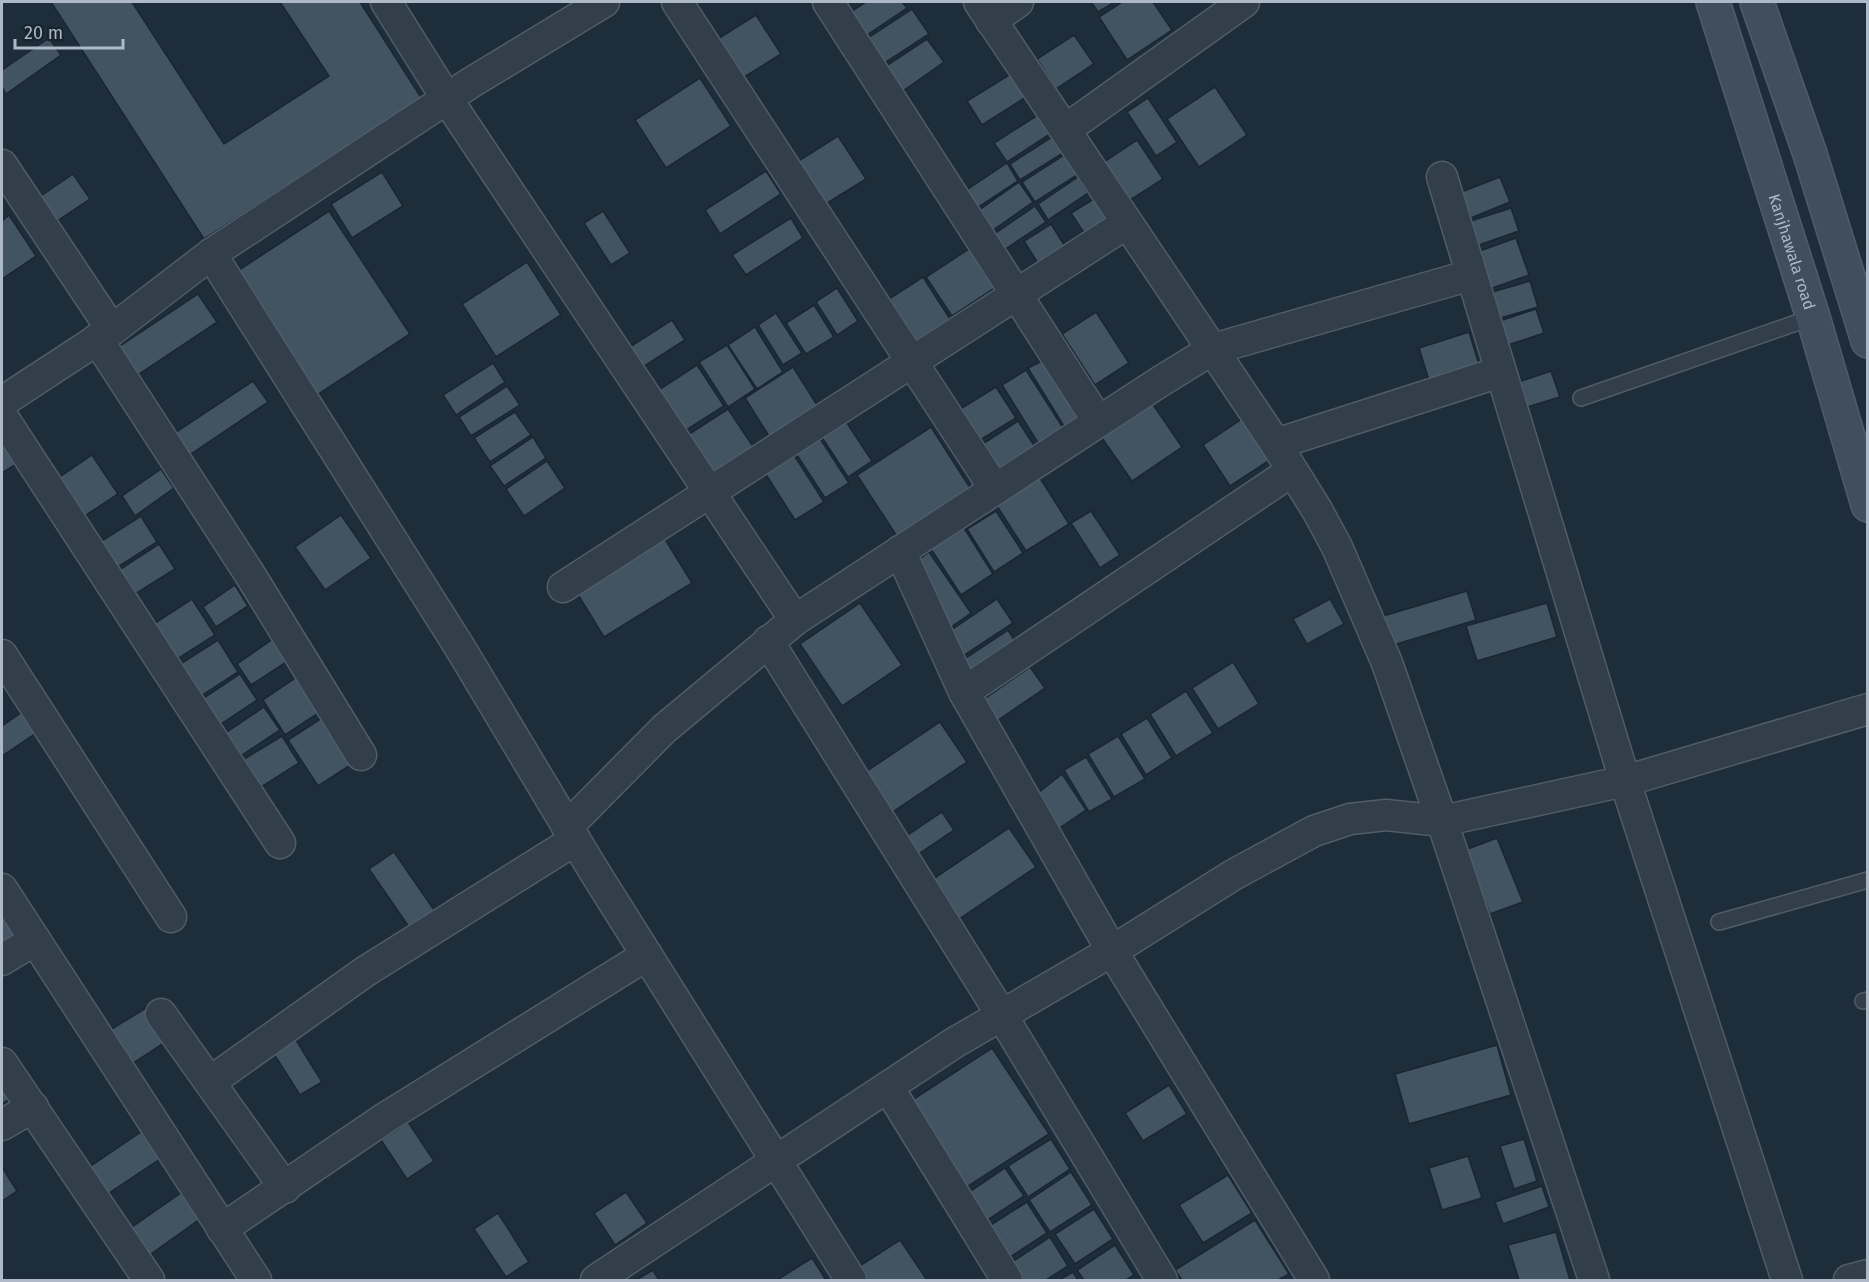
<svg xmlns="http://www.w3.org/2000/svg" width="1869" height="1282" font-family="'Fira Sans',sans-serif">
<style>
.building{fill:#425362;stroke:#1a2631;stroke-width:1.5}
.lines{fill:none;stroke-linecap:round;stroke-linejoin:round}
.lane-casing{stroke:#505c68;stroke-width:18}
.street-casing{stroke:#505c68;stroke-width:33}
.secondary-casing{stroke:#505c68;stroke-width:36}
.lane{stroke:#323f4a;stroke-width:15}
.street{stroke:#323f4a;stroke-width:30}
.secondary{stroke:#404e5e;stroke-width:33}
.labels{text-anchor:middle;dominant-baseline:central;stroke-width:5;stroke-linejoin:round;paint-order:stroke}
.street-label{font-size:16px;fill:#adb9c7;stroke:#18242f}
</style>
<rect width="100%" height="100%" fill="#1e2d3a"/>
<!-- building -->
<g class="building">
<polygon points="51,2 132,2 224,144 329,76 280,2 360,2 422,99 204,239"/>
<polygon points="866,2 902,2 907,8 861,39 845,16"/>
<polygon points="1091,2 1115,2 1098,12"/>
<polygon points="1122,2 1153,2 1172,30 1127,60 1099,17"/>
<polygon points="912,9 929,34 880,66 863,41"/>
<polygon points="756,15 781,54 733,84 708,45"/>
<polygon points="1074,35 1094,64 1056,89 1037,59"/>
<polygon points="49,38 61,55 6,94 2,87 2,70"/>
<polygon points="927,39 944,62 900,93 883,68"/>
<polygon points="1014,72 1029,95 982,125 967,101"/>
<polygon points="700,78 731,126 666,168 635,120"/>
<polygon points="1215,87 1247,135 1199,167 1167,119"/>
<polygon points="1148,98 1177,142 1156,156 1127,112"/>
<polygon points="1038,115 1050,134 1007,162 994,143"/>
<polygon points="838,136 866,179 816,210 789,167"/>
<polygon points="1052,137 1063,153 1020,180 1010,164"/>
<polygon points="1137,140 1163,179 1124,204 1099,165"/>
<polygon points="1064,155 1077,175 1035,202 1022,182"/>
<polygon points="1007,163 1018,181 974,210 962,193"/>
<polygon points="766,171 781,194 720,234 705,210"/>
<polygon points="382,172 403,206 352,238 331,204"/>
<polygon points="73,174 90,199 48,227 32,202"/>
<polygon points="1078,177 1088,193 1048,220 1038,204"/>
<polygon points="1500,177 1510,202 1466,220 1456,194"/>
<polygon points="1019,182 1033,202 989,233 975,213"/>
<polygon points="1097,197 1115,225 1090,242 1071,213"/>
<polygon points="1035,206 1046,222 1001,252 990,237"/>
<polygon points="1511,208 1519,231 1476,246 1468,222"/>
<polygon points="329,211 410,334 311,399 230,276"/>
<polygon points="603,211 630,253 611,265 584,223"/>
<polygon points="9,215 36,256 2,279 2,221"/>
<polygon points="791,218 803,238 746,275 732,255"/>
<polygon points="1051,224 1068,251 1041,268 1024,241"/>
<polygon points="1516,238 1529,275 1487,290 1474,253"/>
<polygon points="972,247 998,286 952,316 926,277"/>
<polygon points="527,262 561,315 496,357 462,304"/>
<polygon points="923,277 950,319 908,346 881,304"/>
<polygon points="1530,281 1538,307 1497,319 1489,293"/>
<polygon points="837,288 858,321 837,335 816,302"/>
<polygon points="198,294 217,322 130,380 111,352"/>
<polygon points="814,305 834,337 806,354 786,323"/>
<polygon points="1536,309 1544,333 1505,346 1497,322"/>
<polygon points="1096,312 1129,363 1095,385 1062,334"/>
<polygon points="776,313 802,353 783,365 758,325"/>
<polygon points="672,320 685,340 638,370 625,350"/>
<polygon points="755,327 783,372 757,389 728,345"/>
<polygon points="1469,332 1482,374 1432,390 1419,348"/>
<polygon points="727,345 755,389 728,407 699,362"/>
<polygon points="1050,357 1088,416 1067,431 1028,368"/>
<polygon points="493,363 505,382 456,415 443,395"/>
<polygon points="697,365 724,406 680,434 654,393"/>
<polygon points="793,367 824,416 776,447 745,398"/>
<polygon points="1026,370 1065,431 1040,446 1002,385"/>
<polygon points="1551,371 1560,397 1521,409 1513,384"/>
<polygon points="253,381 268,402 179,462 164,440"/>
<polygon points="507,386 520,405 471,436 459,417"/>
<polygon points="996,387 1016,418 972,445 952,414"/>
<polygon points="1152,403 1182,447 1132,481 1102,438"/>
<polygon points="728,409 758,454 712,483 683,438"/>
<polygon points="515,412 531,435 490,462 474,438"/>
<polygon points="1245,417 1273,458 1230,486 1203,445"/>
<polygon points="845,420 872,461 848,477 821,436"/>
<polygon points="1018,421 1037,450 995,478 975,449"/>
<polygon points="931,427 974,494 900,541 857,475"/>
<polygon points="533,437 546,458 504,486 490,466"/>
<polygon points="819,437 849,483 825,498 795,452"/>
<polygon points="2,438 18,463 2,473"/>
<polygon points="92,455 118,494 74,523 48,485"/>
<polygon points="794,455 824,502 795,520 765,473"/>
<polygon points="547,461 565,488 524,516 506,489"/>
<polygon points="161,469 174,488 135,516 122,496"/>
<polygon points="1040,478 1069,524 1026,551 997,506"/>
<polygon points="996,511 1023,553 994,572 967,529"/>
<polygon points="1091,511 1120,555 1100,568 1071,523"/>
<polygon points="341,515 371,558 325,590 295,547"/>
<polygon points="141,516 157,542 105,575 89,549"/>
<polygon points="964,528 993,574 961,595 931,549"/>
<polygon points="665,539 692,583 604,637 577,593"/>
<polygon points="159,544 175,569 124,601 108,577"/>
<polygon points="929,552 971,613 944,632 913,564"/>
<polygon points="235,585 248,606 216,627 203,607"/>
<polygon points="1467,591 1476,620 1390,646 1380,617"/>
<polygon points="192,599 215,635 171,663 149,627"/>
<polygon points="997,599 1013,623 960,658 944,635"/>
<polygon points="1330,599 1344,624 1307,644 1293,619"/>
<polygon points="860,603 902,665 842,706 800,644"/>
<polygon points="1547,603 1557,637 1477,661 1466,626"/>
<polygon points="1008,630 1018,646 971,681 955,665"/>
<polygon points="273,639 288,661 251,685 237,664"/>
<polygon points="218,640 238,672 195,700 174,668"/>
<polygon points="1233,662 1259,704 1218,729 1192,688"/>
<polygon points="1030,667 1045,688 994,723 980,702"/>
<polygon points="240,674 257,700 212,730 195,704"/>
<polygon points="297,677 320,712 285,735 263,700"/>
<polygon points="1186,691 1213,733 1176,756 1150,714"/>
<polygon points="31,706 45,727 2,756 2,726"/>
<polygon points="264,707 280,730 230,763 215,740"/>
<polygon points="325,716 355,762 318,786 288,740"/>
<polygon points="1147,718 1172,758 1146,775 1121,734"/>
<polygon points="940,722 967,762 888,815 861,775"/>
<polygon points="282,736 299,763 250,794 233,766"/>
<polygon points="1118,736 1145,779 1114,797 1088,754"/>
<polygon points="1086,757 1112,799 1089,812 1064,770"/>
<polygon points="1062,774 1086,810 1055,831 1033,797"/>
<polygon points="942,812 954,830 908,861 896,843"/>
<polygon points="1009,828 1036,867 956,921 929,882"/>
<polygon points="1497,838 1523,902 1490,914 1465,850"/>
<polygon points="394,852 441,920 416,937 369,869"/>
<polygon points="2,908 22,938 2,951"/>
<polygon points="146,1008 167,1041 132,1064 110,1030"/>
<polygon points="296,1040 322,1082 300,1095 274,1054"/>
<polygon points="1497,1045 1511,1095 1409,1124 1395,1074"/>
<polygon points="992,1048 1049,1134 959,1192 903,1106"/>
<polygon points="2,1078 13,1096 2,1104"/>
<polygon points="1169,1085 1187,1114 1143,1141 1125,1113"/>
<polygon points="408,1122 434,1161 407,1179 381,1140"/>
<polygon points="141,1132 160,1159 103,1197 85,1170"/>
<polygon points="1051,1139 1070,1169 1028,1197 1008,1166"/>
<polygon points="1524,1139 1537,1181 1514,1189 1500,1146"/>
<polygon points="1468,1156 1482,1198 1442,1210 1429,1168"/>
<polygon points="2,1167 17,1191 2,1201"/>
<polygon points="1005,1168 1024,1196 980,1225 962,1197"/>
<polygon points="1071,1172 1092,1205 1050,1232 1029,1200"/>
<polygon points="1228,1175 1252,1213 1203,1243 1179,1205"/>
<polygon points="1542,1186 1549,1207 1503,1224 1495,1202"/>
<polygon points="626,1192 647,1223 615,1245 594,1213"/>
<polygon points="181,1193 200,1219 141,1261 122,1234"/>
<polygon points="1027,1202 1047,1233 1004,1261 983,1230"/>
<polygon points="1094,1209 1113,1239 1075,1264 1055,1234"/>
<polygon points="498,1213 529,1262 506,1277 474,1229"/>
<polygon points="1255,1220 1289,1274 1278,1280 1182,1280 1175,1270"/>
<polygon points="1556,1232 1570,1280 1519,1280 1508,1245"/>
<polygon points="1050,1237 1068,1266 1046,1280 1015,1280 1006,1266"/>
<polygon points="900,1240 927,1280 867,1280 858,1267"/>
<polygon points="1115,1245 1134,1275 1126,1280 1084,1280 1077,1270"/>
<polygon points="812,1258 826,1280 777,1280"/>
<polygon points="653,1270 659,1280 636,1280"/>
<polygon points="1073,1272 1078,1280 1059,1280"/>
</g>
<g class="lines">
<!-- lane casing -->
<g class="lane-casing">
<g id="lane">
<polyline points="1581,398 1813,317"/>
<polyline points="1719,922 1868,880"/>
<polyline points="1863,1001 1868,1000"/>
</g>
</g>
<!-- street casing -->
<g class="street-casing">
<g id="street">
<polyline points="386,2 447,99 795,620"/>
<polyline points="677,2 995,489"/>
<polyline points="828,2 1098,421"/>
<polyline points="979,2 1276,444 1317,510 1337,547 1387,663 1442,821 1594,1280"/>
<polyline points="991,21 1018,2"/>
<polyline points="1065,130 1244,2"/>
<polyline points="2,165 112,330"/>
<polyline points="1442,177 1625,781 1787,1280"/>
<polyline points="211,254 459,646 594,871 851,1280"/>
<polyline points="97,339 249,573 361,755"/>
<polyline points="2,402 112,330 211,254 472,82 604,2"/>
<polyline points="2,416 280,843"/>
<polyline points="1276,444 1500,372"/>
<polyline points="900,551 964,692 1112,951 1314,1280"/>
<polyline points="563,587 1127,223"/>
<polyline points="768,641 1001,1014 1162,1280"/>
<polyline points="2,655 171,917"/>
<polyline points="964,692 1292,471"/>
<polyline points="567,827 664,729 795,620 1161,381 1213,349 1471,275"/>
<polyline points="2,889 256,1280"/>
<polyline points="2,960 35,940"/>
<polyline points="161,1014 285,1188"/>
<polyline points="2,1063 149,1280"/>
<polyline points="210,1082 366,971 575,840"/>
<polyline points="888,1087 1007,1280"/>
<polyline points="2,1125 33,1107"/>
<polyline points="222,1229 385,1118 647,955"/>
<polyline points="596,1280 954,1043 1112,951 1233,875 1314,831 1350,819 1386,815 1442,821 1625,781 1868,709"/>
<polyline points="1849,1280 1868,1275"/>
</g>
</g>
<!-- secondary casing -->
<g class="secondary-casing">
<g id="secondary">
<path id="s1" d="M1713 2 1813 317 1868 505"/>
<polyline points="1757,2 1810,154 1868,341"/>
</g>
</g>
<!-- lane -->
<use href="#lane" class="lane"/>
<!-- street -->
<use href="#street" class="street"/>
<!-- secondary -->
<use href="#secondary" class="secondary"/>
</g>
<g class="labels">
<!-- street labels -->
<g class="street-label">
<text stroke="none"><textPath href="#s1" startOffset="262">Kanjhawala road</textPath></text>
</g>
</g>
<!-- border -->
<rect width="1869" height="1282" fill="none" stroke="#adb9c7" stroke-width="6"/>
<!-- scale -->
<path d="M15 39v9h108v-9" fill="none" stroke="#adb9c7" stroke-width="3"/>
<text x="24" y="39" font-size="18" fill="#adb9c7" stroke="#18242f" stroke-width="4.5" paint-order="stroke">20 m</text>
</svg>
